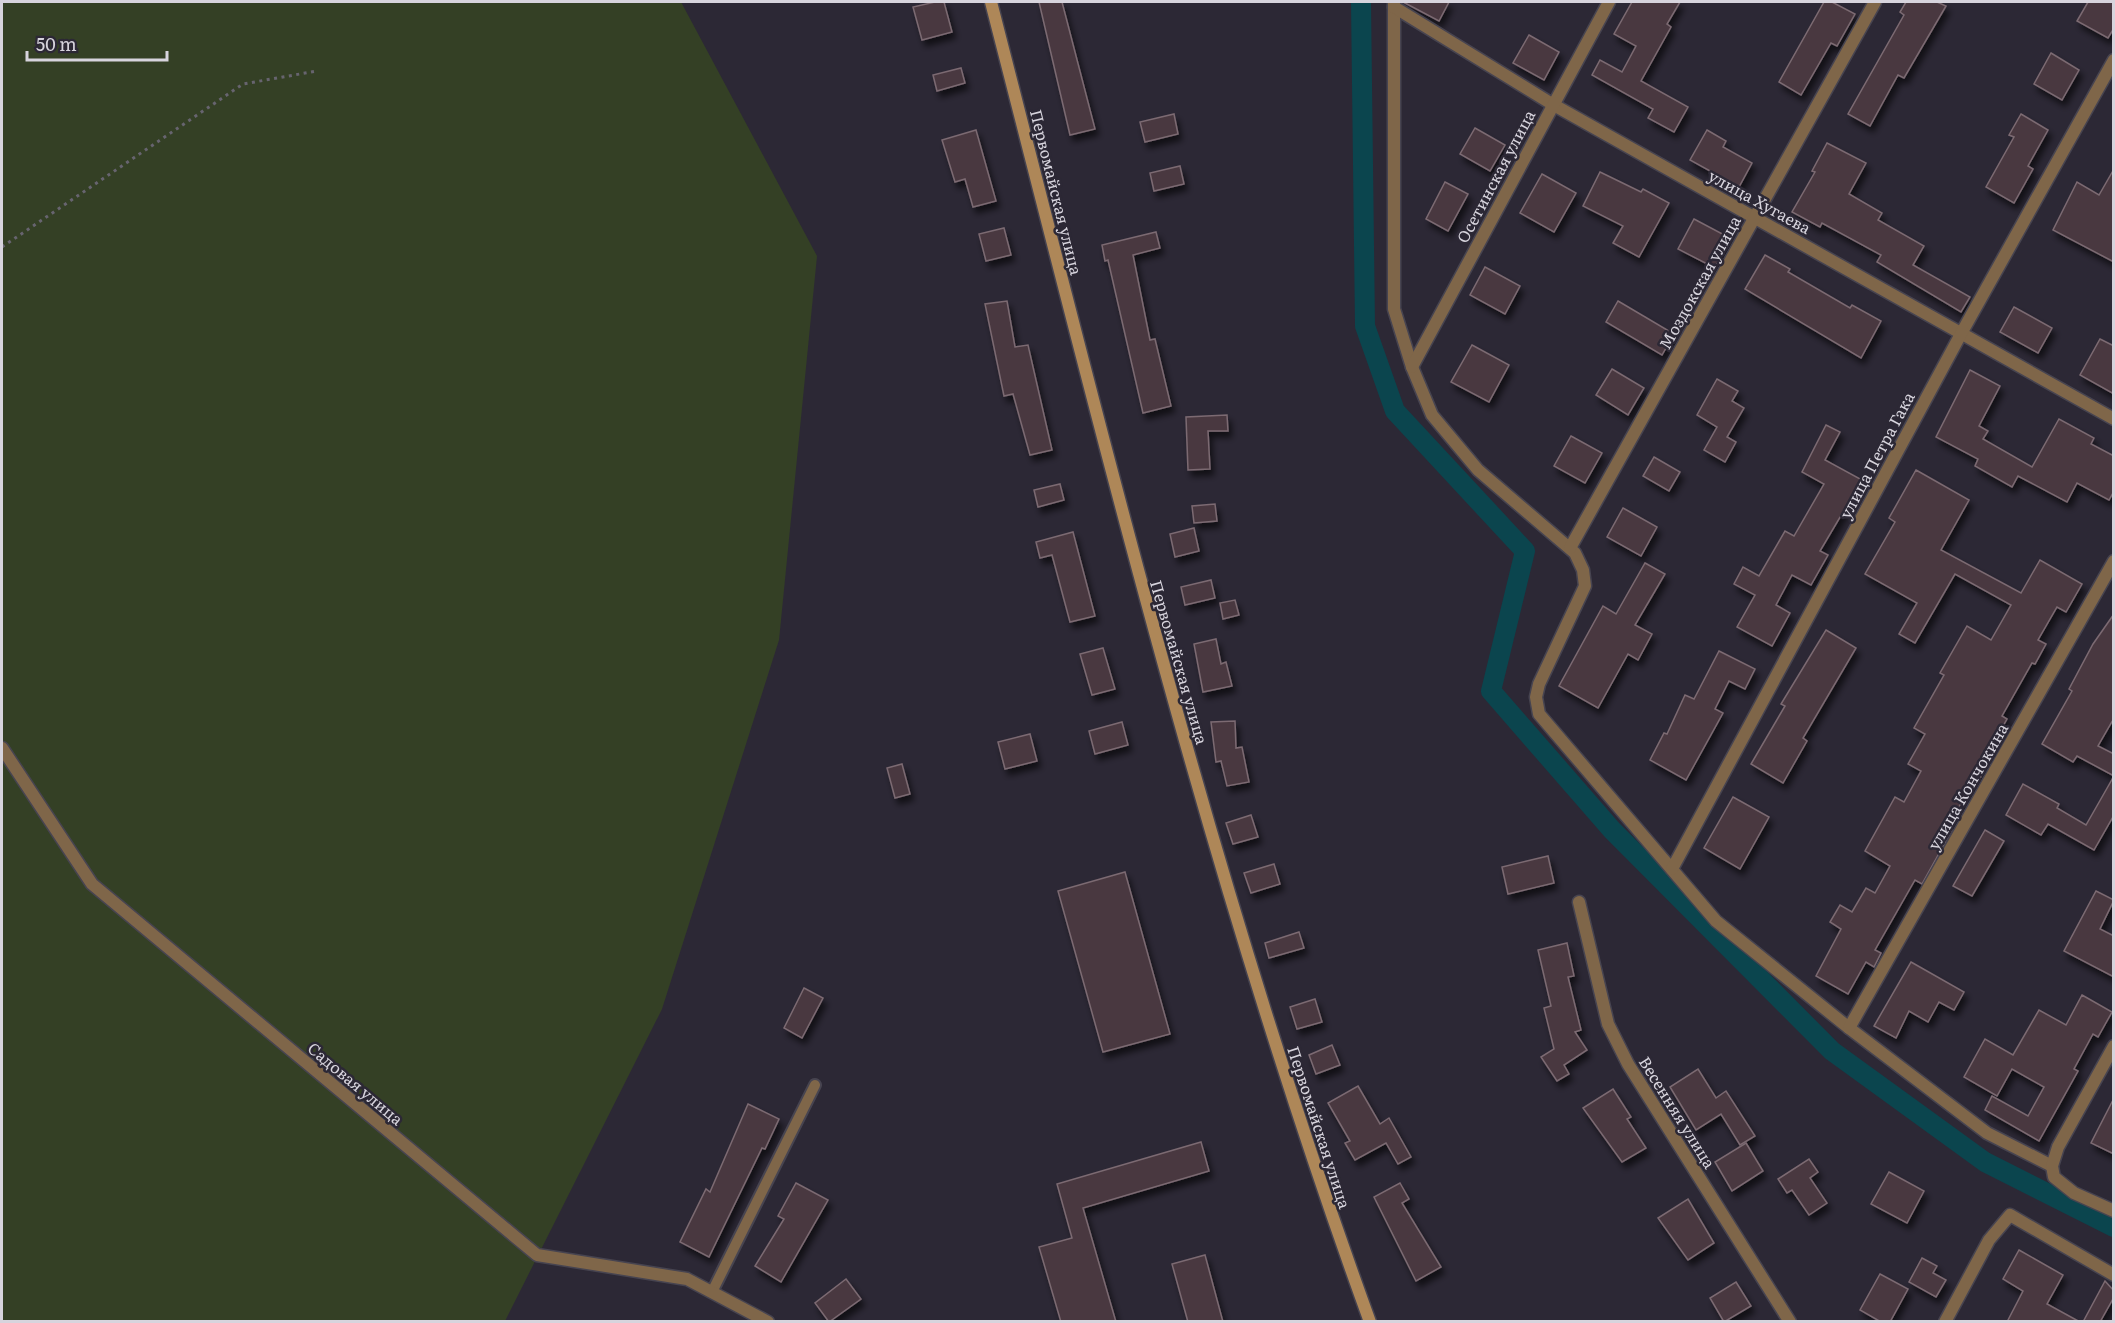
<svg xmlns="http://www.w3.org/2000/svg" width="2115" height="1323" font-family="Literata,serif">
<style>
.green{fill:#344025}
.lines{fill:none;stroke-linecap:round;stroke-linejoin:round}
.canal{stroke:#0b454e;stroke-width:20}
.building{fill:#493940;stroke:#7c6a72;stroke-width:1.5;filter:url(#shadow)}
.lane-casing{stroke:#474450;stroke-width:14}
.street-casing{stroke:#474450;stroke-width:15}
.secondary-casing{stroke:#474450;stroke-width:15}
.path{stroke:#67646f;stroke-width:3;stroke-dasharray:3 4.5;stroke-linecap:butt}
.lane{stroke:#7f6649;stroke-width:10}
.street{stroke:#7f6649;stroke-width:12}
.secondary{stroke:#ae8758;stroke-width:12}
.labels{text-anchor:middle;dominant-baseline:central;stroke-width:5;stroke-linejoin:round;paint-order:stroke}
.street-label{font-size:16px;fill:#d7d4dd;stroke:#2c2835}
</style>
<defs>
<filter id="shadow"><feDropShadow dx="3.5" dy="6" stdDeviation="3" flood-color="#0009"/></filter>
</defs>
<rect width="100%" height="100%" fill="#2c2835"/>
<!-- green -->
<polygon class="green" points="2,2 681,2 817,256 779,640 662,1009 505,1321 2,1322"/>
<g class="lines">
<!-- canal -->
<polyline class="canal" points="1361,2 1365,326 1395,411 1525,551 1491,691 1612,830 1832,1051 1985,1162 2114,1227"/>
</g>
<!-- building -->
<g class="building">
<polygon points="935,2 944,2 952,32 922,40 913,7"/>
<polygon points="1039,2 1062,2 1095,129 1070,135"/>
<polygon points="1403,2 1449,2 1439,21"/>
<polygon points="1632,2 1680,2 1667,24 1671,27 1641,81 1688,107 1674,132 1648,118 1653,109 1592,75 1600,60 1622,72 1636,46 1614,34"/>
<polygon points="1824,2 1832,2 1855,14 1837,46 1831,43 1801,95 1779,82"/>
<polygon points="1906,2 1937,2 1946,6 1904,78 1898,75 1870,126 1848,114 1904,15 1900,12"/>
<polygon points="2088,2 2114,2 2114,28 2108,38 2077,21"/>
<polygon points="1529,35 1559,52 1544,80 1513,63"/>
<polygon points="2051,53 2079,70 2062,100 2034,84"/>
<polygon points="961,68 965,83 937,91 933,75"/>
<polygon points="1174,114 1178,134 1145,142 1140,122"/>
<polygon points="2021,114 2048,130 2028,166 2033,169 2014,203 1986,187 2014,137 2009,135"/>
<polygon points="1475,128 1505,145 1490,171 1460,154"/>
<polygon points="976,130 996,201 973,207 965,179 955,182 942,140"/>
<polygon points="1707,130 1726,141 1723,147 1752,163 1739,187 1690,160"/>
<polygon points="1827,143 1866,163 1849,194 1882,213 1878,220 1924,246 1913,265 1970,297 1961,312 1877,262 1881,255 1822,223 1820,227 1792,212 1815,172 1812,171"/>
<polygon points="1180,166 1184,184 1154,191 1150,173"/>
<polygon points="2114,169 2114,262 2053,230 2077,182 2099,195"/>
<polygon points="1600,172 1641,192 1643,189 1669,203 1639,257 1613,243 1623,226 1583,206"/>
<polygon points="1542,174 1576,193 1554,232 1520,213"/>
<polygon points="1445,182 1468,194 1448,231 1426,219"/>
<polygon points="1694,219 1730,238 1715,268 1678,249"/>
<polygon points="1004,228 1011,255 986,261 979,234"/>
<polygon points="1156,232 1160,248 1133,255 1150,340 1155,339 1171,406 1143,413 1108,260 1105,261 1102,245"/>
<polygon points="1765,255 1790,269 1788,272 1850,308 1852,305 1881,321 1861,358 1745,289"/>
<polygon points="1485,267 1520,286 1505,314 1470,295"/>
<polygon points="1007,301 1015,347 1028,345 1052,450 1030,455 1013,394 1004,396 985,304"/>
<polygon points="1618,301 1674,334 1662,355 1606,322"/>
<polygon points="2014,307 2052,328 2038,353 2000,332"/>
<polygon points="2100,339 2114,346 2114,394 2080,375"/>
<polygon points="1472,345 1509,365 1489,402 1451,382"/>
<polygon points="1612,369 1644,388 1628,415 1596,395"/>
<polygon points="1970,370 2000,386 1979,426 1988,431 1983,439 2032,467 2059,419 2094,438 2091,444 2114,456 2114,491 2109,500 2077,483 2067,502 2018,476 2012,487 1975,466 1978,459 1936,437"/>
<polygon points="1717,379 1738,391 1732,401 1744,408 1727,437 1736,442 1725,462 1704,450 1717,427 1697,415"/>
<polygon points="1227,415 1228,431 1208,431 1210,469 1188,470 1186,417"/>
<polygon points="1826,425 1840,432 1825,460 1862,480 1820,551 1828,555 1811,585 1792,575 1776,605 1790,613 1772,646 1737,627 1755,595 1734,584 1743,567 1759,576 1785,531 1794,536 1824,484 1802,472"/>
<polygon points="1571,436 1602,453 1585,483 1554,466"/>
<polygon points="1654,457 1680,472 1669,491 1643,476"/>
<polygon points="1916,470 1969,500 1941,550 2021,593 2040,560 2082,584 2066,612 2057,607 2038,640 2046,644 2035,664 2032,663 2002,716 2007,719 1978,770 1983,773 1975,787 1971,785 1948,827 1952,830 1922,884 1915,880 1875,950 1881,953 1874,967 1866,962 1848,994 1816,976 1841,929 1830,922 1840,905 1852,912 1866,888 1875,893 1890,866 1865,851 1895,797 1904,802 1921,771 1908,764 1925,734 1914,728 1944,675 1940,673 1967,626 1991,640 2011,605 1955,574 1915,643 1899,634 1917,603 1865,574 1895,522 1889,518"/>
<polygon points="1060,484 1064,500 1038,507 1034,490"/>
<polygon points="1215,504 1217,521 1194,523 1192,506"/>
<polygon points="1623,508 1657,527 1641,556 1607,537"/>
<polygon points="1194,528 1199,551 1175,557 1170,534"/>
<polygon points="1073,532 1095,616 1070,622 1052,555 1040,558 1036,542"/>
<polygon points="1645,563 1665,574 1635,625 1652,634 1638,660 1628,654 1598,708 1559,686 1603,606 1616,614"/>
<polygon points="1211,580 1215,598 1185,605 1181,587"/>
<polygon points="1235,600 1239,615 1223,619 1220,603"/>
<polygon points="2114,614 2114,718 2098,746 2114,754 2114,776 2077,756 2073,762 2042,744 2072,691 2069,689 2093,644"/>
<polygon points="1826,630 1856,648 1803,738 1807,741 1783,783 1751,764 1785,706 1781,704"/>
<polygon points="1216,639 1221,664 1226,662 1232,686 1203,692 1194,644"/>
<polygon points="1103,648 1115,689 1092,695 1080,654"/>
<polygon points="1719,651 1755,669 1745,689 1729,681 1715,709 1723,713 1686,780 1650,760 1664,733 1667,734 1685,695 1694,699"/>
<polygon points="1235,721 1236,748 1242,747 1249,782 1227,786 1221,761 1216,762 1211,722"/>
<polygon points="1122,722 1128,745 1095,754 1089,731"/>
<polygon points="1030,734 1037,761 1005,769 998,742"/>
<polygon points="902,764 910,794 895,798 887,768"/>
<polygon points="2114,776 2114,815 2094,850 2048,824 2041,835 2006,815 2023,784 2059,804 2057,808 2086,825"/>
<polygon points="1733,797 1769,817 1740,869 1704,848"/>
<polygon points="1251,815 1258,837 1233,844 1226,823"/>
<polygon points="1985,830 2004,841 1972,896 1953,886"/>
<polygon points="1548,856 1554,883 1508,894 1502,867"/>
<polygon points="1274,864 1280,884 1251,893 1244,873"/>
<polygon points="1125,872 1170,1034 1103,1052 1058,891"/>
<polygon points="2096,891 2114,900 2100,929 2114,936 2114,977 2064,951"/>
<polygon points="1299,932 1304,948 1269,958 1265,943"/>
<polygon points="1567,943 1574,976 1568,977 1581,1030 1575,1032 1587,1050 1564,1065 1569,1074 1557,1081 1541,1057 1554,1049 1544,1008 1551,1006 1538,950"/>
<polygon points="1911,962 1964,992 1954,1010 1939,1002 1928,1022 1909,1011 1896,1038 1874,1026"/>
<polygon points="804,988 823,998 802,1038 784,1028"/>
<polygon points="2082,995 2112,1012 2098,1037 2093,1034 2074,1069 2078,1071 2039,1141 1985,1110 1992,1096 2028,1116 2044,1087 2012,1069 1997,1096 1964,1077 1985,1039 2013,1055 2039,1010 2066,1025"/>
<polygon points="1315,999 1322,1022 1297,1029 1290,1007"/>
<polygon points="1332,1045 1340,1065 1316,1074 1309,1055"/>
<polygon points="1698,1069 1716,1098 1726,1091 1755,1136 1740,1145 1721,1114 1696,1130 1670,1087"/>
<polygon points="1358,1086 1380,1124 1389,1118 1411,1157 1398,1164 1386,1143 1355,1160 1345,1143 1350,1141 1328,1103"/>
<polygon points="1613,1089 1631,1117 1627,1119 1646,1148 1622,1162 1583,1108"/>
<polygon points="2114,1098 2114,1154 2091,1143"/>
<polygon points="748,1104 779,1119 765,1149 762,1148 709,1257 680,1242 706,1189 710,1192"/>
<polygon points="1201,1142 1209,1171 1083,1208 1116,1322 1061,1322 1039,1247 1072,1238 1057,1184"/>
<polygon points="1746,1143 1763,1171 1732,1191 1715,1162"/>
<polygon points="1809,1159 1818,1172 1810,1178 1827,1203 1809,1215 1792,1190 1787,1193 1778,1179"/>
<polygon points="1889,1172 1924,1191 1907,1223 1871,1204"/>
<polygon points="796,1183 828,1200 781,1282 755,1266 784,1219 778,1216"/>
<polygon points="1400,1183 1409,1199 1402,1203 1441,1267 1416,1281 1374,1197"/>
<polygon points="1688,1199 1714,1243 1688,1260 1658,1218"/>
<polygon points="2019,1250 2063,1275 2047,1304 2080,1322 2007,1322 2023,1291 2003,1279"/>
<polygon points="1205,1255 1223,1322 1188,1322 1172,1264"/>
<polygon points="1922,1258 1937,1266 1933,1273 1946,1280 1936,1297 1909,1282"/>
<polygon points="1880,1274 1908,1289 1890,1322 1881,1322 1860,1310"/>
<polygon points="846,1279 861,1299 829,1322 815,1303"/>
<polygon points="2105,1281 2114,1291 2114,1297 2100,1322 2083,1322"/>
<polygon points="1736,1282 1751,1306 1724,1322 1710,1298"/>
</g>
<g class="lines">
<!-- lane casing -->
<g class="lane-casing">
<polyline id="lane" points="712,1292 815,1085"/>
</g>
<!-- street casing -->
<g class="street-casing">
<g id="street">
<polyline points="1394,2 1394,309 1412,367 1432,415 1478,470 1575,553 1583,570 1585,586 1539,684 1536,697 1539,714 1716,921 1849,1028 1987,1133 2052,1166"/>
<polyline points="1394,7 1552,104 2114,419"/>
<polyline points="1412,367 1609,2"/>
<polyline points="1570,548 1875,2"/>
<polyline points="2,748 92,884 537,1255 687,1279 768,1322"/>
<polyline points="1672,869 1962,332 2114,60"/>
<polyline points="1579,902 1608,1024 1628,1064 1790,1322"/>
<polyline points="1849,1028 2114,561"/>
<polyline points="2114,1046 2058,1147 2052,1166 2054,1177 2074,1193 2114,1211"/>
<polyline points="1945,1322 1989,1240 2010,1215 2114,1275"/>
</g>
</g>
<!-- secondary casing -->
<g class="secondary-casing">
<path id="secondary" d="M991 2C1105 445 1213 891 1370 1322"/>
</g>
<!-- path -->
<polyline class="path" points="2,247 243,84 317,71"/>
<!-- lane -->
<use href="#lane" class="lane"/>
<!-- street -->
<use href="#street" class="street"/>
<!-- secondary -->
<use href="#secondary" class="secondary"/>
</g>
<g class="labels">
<!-- street labels -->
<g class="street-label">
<text transform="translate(1495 176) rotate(-62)">Осетинская улица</text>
<text transform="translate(1057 192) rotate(76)">Первомайская улица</text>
<text transform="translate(1760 201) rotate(29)">улица Хугаева</text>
<text transform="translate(1699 282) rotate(-61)">Моздокская улица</text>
<text transform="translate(1876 455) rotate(-62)">улица Петра Гака</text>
<text transform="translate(1180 662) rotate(74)">Первомайская улица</text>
<text transform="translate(1967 786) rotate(-60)">улица Кончокина</text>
<text transform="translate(356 1083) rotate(40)">Садовая улица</text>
<text transform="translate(1678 1112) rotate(58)">Весенняя улица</text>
<text transform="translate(1320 1127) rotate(72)">Первомайская улица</text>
</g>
</g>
<!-- border -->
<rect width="2115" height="1323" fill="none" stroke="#d7d4dd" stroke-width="6"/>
<!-- scale -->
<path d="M27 51v9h140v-9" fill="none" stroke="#d7d4dd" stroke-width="3"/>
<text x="36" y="51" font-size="18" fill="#d7d4dd" stroke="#2c2835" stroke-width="4.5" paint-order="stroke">50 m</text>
</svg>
